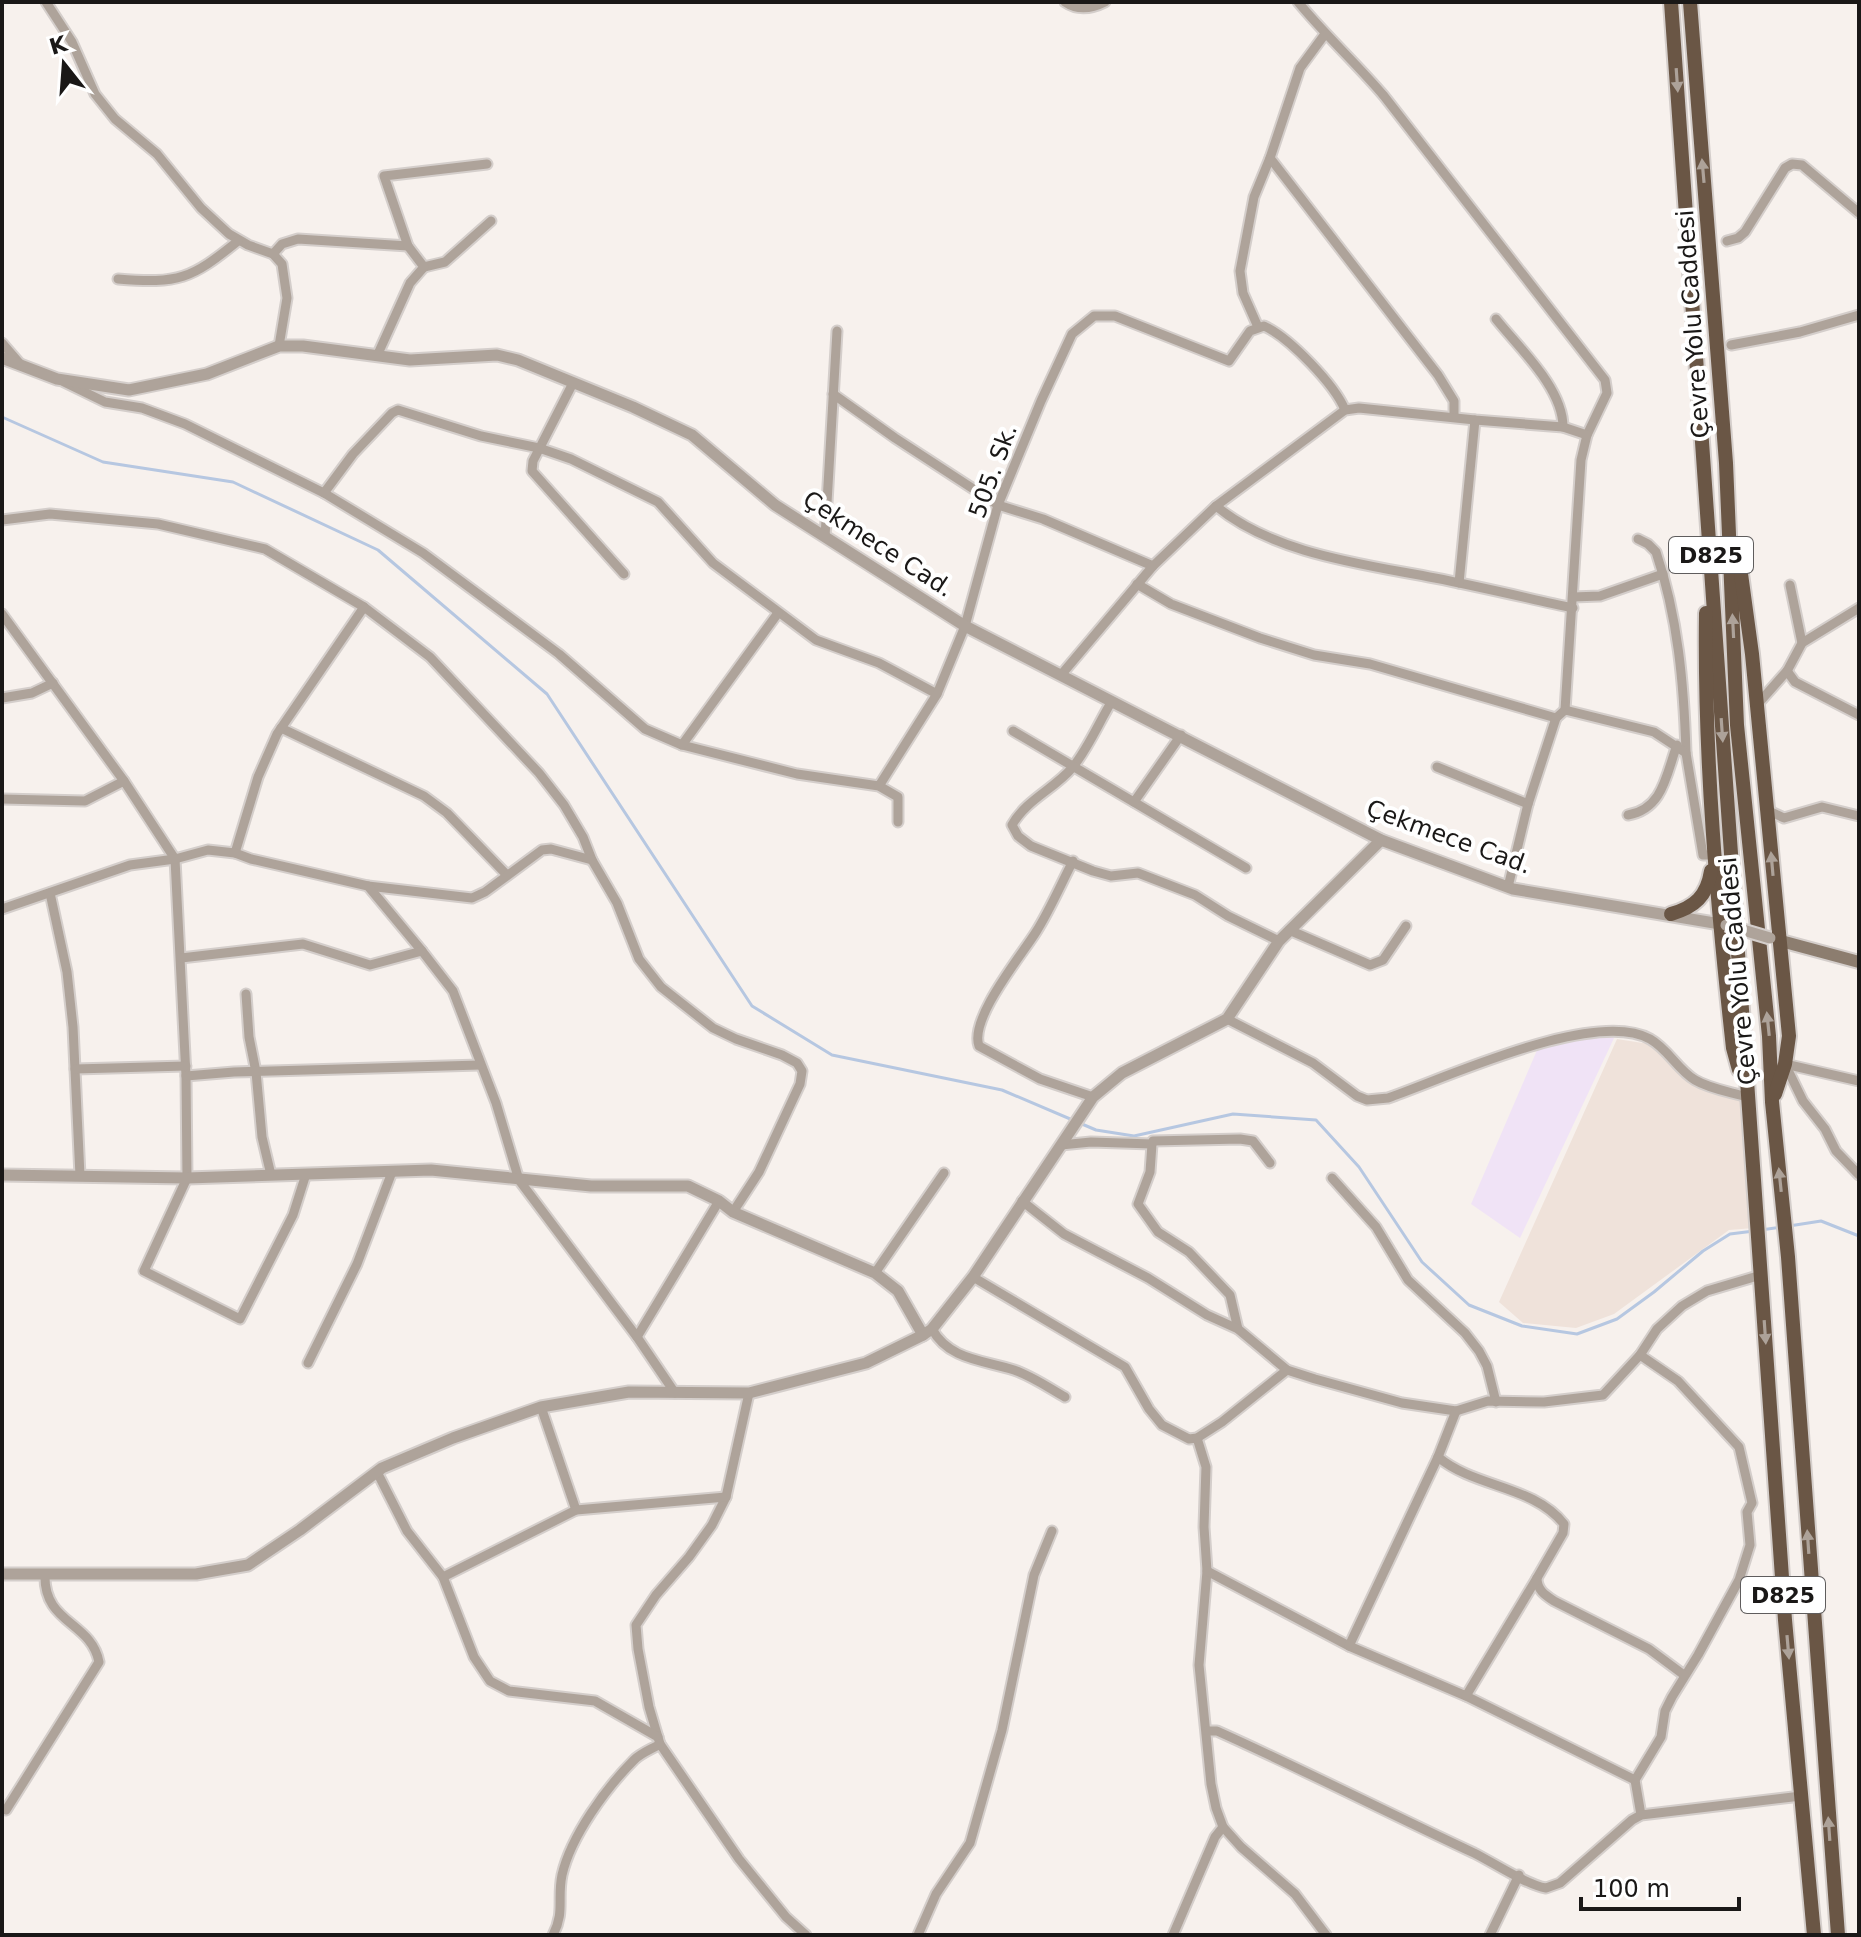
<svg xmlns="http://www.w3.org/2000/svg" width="1861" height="1937" font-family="'DejaVu Sans',sans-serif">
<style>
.built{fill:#efe2da}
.education{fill:#f0e3f6}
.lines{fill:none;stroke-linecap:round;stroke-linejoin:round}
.stream{stroke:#b6c7e1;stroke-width:3}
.minor-casing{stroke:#d4cecb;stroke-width:13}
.tertiary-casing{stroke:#d4cecb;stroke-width:15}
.secondary-casing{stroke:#d4cecb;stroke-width:16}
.trunk-casing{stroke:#d4cecb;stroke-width:18}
.minor{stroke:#aea39a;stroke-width:9}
.tertiary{stroke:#aea39a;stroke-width:11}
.secondary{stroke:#8c7d6f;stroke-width:12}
.trunk{stroke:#6a5645;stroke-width:14}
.tertiary-bridge-casing{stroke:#d4cecb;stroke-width:15;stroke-linecap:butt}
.tertiary-bridge{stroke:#aea39a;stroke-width:11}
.oneway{fill:#ada299}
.labels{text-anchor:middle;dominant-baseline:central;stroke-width:8;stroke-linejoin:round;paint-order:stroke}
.shield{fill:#fff;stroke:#5f5d5d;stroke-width:2}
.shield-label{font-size:22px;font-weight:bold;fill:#1a1817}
.street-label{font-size:24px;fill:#1a1817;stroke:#fff}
</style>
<rect width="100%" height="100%" fill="#f7f1ed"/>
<!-- built -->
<polygon class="built" points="1617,1039 1649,1044 1691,1084 1743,1100 1754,1228 1729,1230 1614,1314 1576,1328 1523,1323 1499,1302"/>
<!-- education -->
<polygon class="education" points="1587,1034 1615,1036 1520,1238 1471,1204 1541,1041"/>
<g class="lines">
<!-- stream -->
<g class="stream">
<polyline points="2,417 103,462 233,482 378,550 547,694 752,1006 832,1055 1002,1090 1096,1130 1134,1136 1233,1114 1316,1120 1359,1167 1422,1262 1469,1305 1522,1326 1577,1334 1617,1319 1654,1292 1703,1251 1730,1234 1754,1231"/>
<polyline points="1789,1226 1821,1221 1859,1236"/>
<polyline points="1761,1230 1781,1227"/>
</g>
<!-- minor casing -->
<g class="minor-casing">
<g id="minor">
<polyline points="46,2 72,42 95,94 115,119 157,154 201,208 229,234 248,245 273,254 282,264 287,298 279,346"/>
<path d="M1065 2C1078 11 1091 9 1105 2"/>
<path d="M1298 2C1325 35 1356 63 1384 96L1605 380 1607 393 1587 435 1581 460 1565 710"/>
<polyline points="1270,158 1438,375 1454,401 1454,417"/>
<polyline points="1727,241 1738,238 1745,232 1785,168 1792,164 1802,165 1859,213"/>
<polyline points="273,254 282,244 298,239 408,246"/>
<polyline points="424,267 445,262 491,221"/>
<path d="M118 279C179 284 191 279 238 241"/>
<path d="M1496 319C1519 348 1563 388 1563 427"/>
<polyline points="1258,327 1243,293 1240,271 1254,197 1270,158 1300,68 1325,34"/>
<polyline points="2,343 21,365"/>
<polyline points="1731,345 1800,332 1859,315"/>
<polyline points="377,356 410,283 424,267 408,246 384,176 487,164"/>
<polyline points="64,382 105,402 142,408 185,424 324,493 423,553 559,654 645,729 682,745 797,774 879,786 898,797 898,822"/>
<polyline points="573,383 533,461 532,471 624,574"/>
<polyline points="833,394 895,438 998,505 1043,519 1153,566"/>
<polyline points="324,493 353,454 392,413 398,410 481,436 539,448 571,459 658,502 713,563 816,640 879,663 937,694"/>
<path d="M1216 506C1274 554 1363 564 1435 578 1481 587 1527 598 1573 608"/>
<polyline points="2,520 50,514 158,524 265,549 364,607 430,657 539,773 564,805 583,837 592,860 617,903 639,959 661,987 713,1028 736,1039 782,1055 797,1063 802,1071 800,1084 759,1172 733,1212"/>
<polyline points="825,537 837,331"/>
<path d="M1638 539 1648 544 1656 552C1678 617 1684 685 1686 753"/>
<polyline points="1459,583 1475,420"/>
<polyline points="1137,584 1171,604 1260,638 1314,655 1370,664 1556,718 1565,710 1654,732 1686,753 1703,855 1714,855"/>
<polyline points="1790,585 1802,643"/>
<polyline points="1573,597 1600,596 1663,574"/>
<polyline points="2,614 124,781"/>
<polyline points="1787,671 1795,682 1859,715"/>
<polyline points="1061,675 1153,566 1216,506 1345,410 1359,408 1475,420 1563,427 1587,435"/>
<polyline points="2,698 32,693 53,683"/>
<path d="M1112 701C1099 722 1088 749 1072 768 1054 789 1026 800 1012 825L1018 836 1031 846 1093 871 1111 876 1138 873 1195 895 1228 916 1279 941"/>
<polyline points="1756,706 1787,671 1802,643 1859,608"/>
<polyline points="281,728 424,796 447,813 507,875"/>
<polyline points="1013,731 1246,868"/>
<polyline points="682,745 778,613"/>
<polyline points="1437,767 1528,804"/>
<path d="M879 786 937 694 965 626 998 505 1041 401 1072 334 1094 316H1115L1229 361 1250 331 1264 326C1289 337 1335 385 1345 410"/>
<polyline points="2,799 85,801 124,781 175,859 186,1076 187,1178 144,1271 240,1319 293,1215 306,1174"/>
<polyline points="1134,802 1181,735"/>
<polyline points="1767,810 1784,818 1822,807 1859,816"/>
<path d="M1628 815C1663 809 1666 775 1677 745"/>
<polyline points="235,853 258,777 277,734 364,607"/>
<path d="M1073 861C1061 884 1050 910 1036 932 1021 956 969 1019 979 1046L1040 1079 1093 1097"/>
<polyline points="368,886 472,898 485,892 542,850 551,849 592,860"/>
<polyline points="1508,887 1528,804 1556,718"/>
<polyline points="50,893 67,972 73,1027 80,1176"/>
<polyline points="2,909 130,865 175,859 208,850 235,853 251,859 368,886 422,951 453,991 496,1103 519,1180 637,1337 675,1393"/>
<polyline points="1289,930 1370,965 1383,960 1406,926"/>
<polyline points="181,958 303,944 370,965 422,951"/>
<polyline points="246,994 249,1037 256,1072 262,1137 271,1175"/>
<path d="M1227 1019 1313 1063 1357 1096 1367 1100 1388 1098C1446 1078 1595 1008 1650 1039 1668 1049 1678 1070 1695 1080 1710 1089 1731 1092 1747 1097"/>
<polyline points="1785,1064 1803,1101 1825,1129 1836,1151 1859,1175"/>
<polyline points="1785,1064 1859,1081"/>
<polyline points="75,1069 186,1066"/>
<polyline points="186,1076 234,1072 480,1065"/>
<polyline points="1152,1144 1150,1172 1138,1204 1158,1232 1189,1252 1230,1295 1238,1329"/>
<polyline points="1061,1145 1091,1142 1152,1144 1153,1141 1240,1139 1253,1141 1270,1163"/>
<polyline points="1332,1178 1376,1227 1408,1280 1465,1333 1479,1351 1487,1366 1496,1402"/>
<polyline points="1022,1201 1064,1234 1148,1278 1207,1315 1238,1329 1287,1370 1315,1379 1402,1403 1456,1411 1488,1401 1544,1402 1603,1395 1640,1355 1657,1329 1682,1306 1707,1291 1761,1275"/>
<polyline points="875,1273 944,1173"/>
<polyline points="973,1277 1125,1367 1149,1409 1162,1425 1189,1439 1197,1438 1222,1422 1287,1370"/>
<path d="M932 1329C949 1360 983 1360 1014 1370 1032 1376 1049 1388 1065 1397"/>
<polyline points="637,1337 719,1201"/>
<polyline points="1640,1355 1678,1381 1739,1447 1752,1503 1747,1512 1750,1545 1739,1580 1698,1655 1672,1697 1665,1711 1661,1737 1635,1780 1641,1815"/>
<polyline points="308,1363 357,1264 392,1172"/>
<polyline points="749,1393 726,1497 712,1525 689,1557 656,1595 636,1625 638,1649 649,1707 660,1744 739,1859 786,1917 806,1935"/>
<polyline points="541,1407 576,1510"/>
<path d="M1456 1411 1438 1457C1475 1488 1533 1485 1564 1524L1563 1533 1537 1578C1537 1590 1545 1595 1554 1601L1649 1649 1684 1675"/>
<polyline points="1197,1438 1206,1467 1204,1527 1207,1571 1199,1665 1211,1784 1216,1808 1223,1827 1241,1847 1295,1894 1326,1935"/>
<polyline points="377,1472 407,1531 443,1577 474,1657 490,1681 509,1691 595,1701 658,1737"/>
<polyline points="1207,1571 1349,1646 1466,1696 1635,1780"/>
<polyline points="443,1577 576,1510 726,1497"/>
<polyline points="1349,1646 1438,1457"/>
<polyline points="1466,1696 1537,1578"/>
<path d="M1207 1731H1217C1304 1770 1388 1813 1474 1853 1494 1863 1527 1885 1546 1888L1560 1883 1632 1820 1641 1815 1801 1796"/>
<path d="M6 1810 99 1662C91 1621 43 1624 45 1574"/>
<path d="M553 1935C565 1912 557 1899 562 1875 571 1836 606 1788 634 1760 641 1753 652 1749 660 1744"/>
<polyline points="918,1935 936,1894 970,1843 1002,1730 1034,1575 1052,1531"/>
<polyline points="1173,1935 1215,1837 1223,1827"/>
<polyline points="1490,1935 1519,1875"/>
</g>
</g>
<!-- tertiary casing -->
<g class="tertiary-casing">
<g id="tertiary">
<polyline points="2,358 57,379 129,390 207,374 279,346 303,346 410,360 497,355 518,360 633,407 692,435 775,505 965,626 1381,840 1513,889 1726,925"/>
<polyline points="2,1175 187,1178 431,1170 591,1186 688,1186 719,1201 733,1212 875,1273 898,1291 923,1335"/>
<polyline points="2,1574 196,1574 248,1565 300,1530 382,1468 453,1438 541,1407 629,1392 749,1393 866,1363 923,1335 932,1329 973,1277 1093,1097 1122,1073 1227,1019 1279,941 1381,840"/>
</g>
</g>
<!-- secondary casing -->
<g class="secondary-casing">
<polyline id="secondary" points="1781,941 1859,962"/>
</g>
<!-- trunk casing -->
<g class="trunk-casing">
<g id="trunk">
<polyline points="1671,2 1785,1620 1814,1935"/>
<polyline points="1690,2 1726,463 1737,725 1769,1036 1772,1102 1788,1257 1838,1935"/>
<polyline points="1738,552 1752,654 1789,1036 1785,1064 1775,1094"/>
<path d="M1706 613C1704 758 1717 904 1733 1048L1739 1070"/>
<path d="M1671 914C1695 907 1707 896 1711 871"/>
</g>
</g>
<!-- minor -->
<use href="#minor" class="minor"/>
<!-- tertiary -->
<use href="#tertiary" class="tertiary"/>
<!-- secondary -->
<use href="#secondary" class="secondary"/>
<!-- trunk -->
<use href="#trunk" class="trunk"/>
<!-- tertiary-bridge casing -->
<g class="tertiary-bridge-casing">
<polyline id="tertiary-bridge" points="1726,925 1770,938"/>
</g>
<!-- tertiary-bridge -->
<use href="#tertiary-bridge" class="tertiary-bridge"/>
</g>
<!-- one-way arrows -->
<defs><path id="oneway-solid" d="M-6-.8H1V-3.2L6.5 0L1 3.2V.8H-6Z" transform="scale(2)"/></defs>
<g class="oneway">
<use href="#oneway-solid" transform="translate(1677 80) rotate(86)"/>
<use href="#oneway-solid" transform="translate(1703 171) rotate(-95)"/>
<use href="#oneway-solid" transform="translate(1733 626) rotate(-93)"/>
<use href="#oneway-solid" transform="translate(1722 730) rotate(86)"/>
<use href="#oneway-solid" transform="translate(1772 864) rotate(-95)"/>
<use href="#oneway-solid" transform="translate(1768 1024) rotate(-96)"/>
<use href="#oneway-solid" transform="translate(1780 1180) rotate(-96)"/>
<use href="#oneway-solid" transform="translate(1765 1332) rotate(86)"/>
<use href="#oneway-solid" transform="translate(1808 1542) rotate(-94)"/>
<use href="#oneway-solid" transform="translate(1788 1647) rotate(85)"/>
<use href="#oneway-solid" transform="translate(1829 1829) rotate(-94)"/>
</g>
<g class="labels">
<!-- shield labels -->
<g class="shield">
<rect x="1669" y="537" width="84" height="36" rx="6"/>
<rect x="1741" y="1577" width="84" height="36" rx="6"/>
</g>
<g class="shield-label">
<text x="1711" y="555">D825</text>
<text x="1783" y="1595">D825</text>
</g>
<!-- street labels -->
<g class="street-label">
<text transform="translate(1693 324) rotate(-94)">Çevre Yolu Caddesi</text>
<text transform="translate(993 471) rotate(-70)">505. Sk.</text>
<text transform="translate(878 544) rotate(33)">Çekmece Cad.</text>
<text transform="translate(1449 837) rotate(20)">Çekmece Cad.</text>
<text transform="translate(1738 971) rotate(-95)">Çevre Yolu Caddesi</text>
</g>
</g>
<!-- border -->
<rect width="1861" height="1937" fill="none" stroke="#1a1817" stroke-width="8"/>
<!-- north arrow -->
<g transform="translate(64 64) rotate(343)" stroke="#ffffff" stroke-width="6" paint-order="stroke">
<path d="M0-6L14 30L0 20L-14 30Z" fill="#1a1817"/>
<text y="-12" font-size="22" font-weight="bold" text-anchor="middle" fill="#1a1817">K</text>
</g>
<!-- scale -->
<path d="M1581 1897v12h158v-12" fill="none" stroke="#1a1817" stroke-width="4"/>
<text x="1593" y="1897" font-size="24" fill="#1a1817" stroke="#ffffff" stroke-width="6" paint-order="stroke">100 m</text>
</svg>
